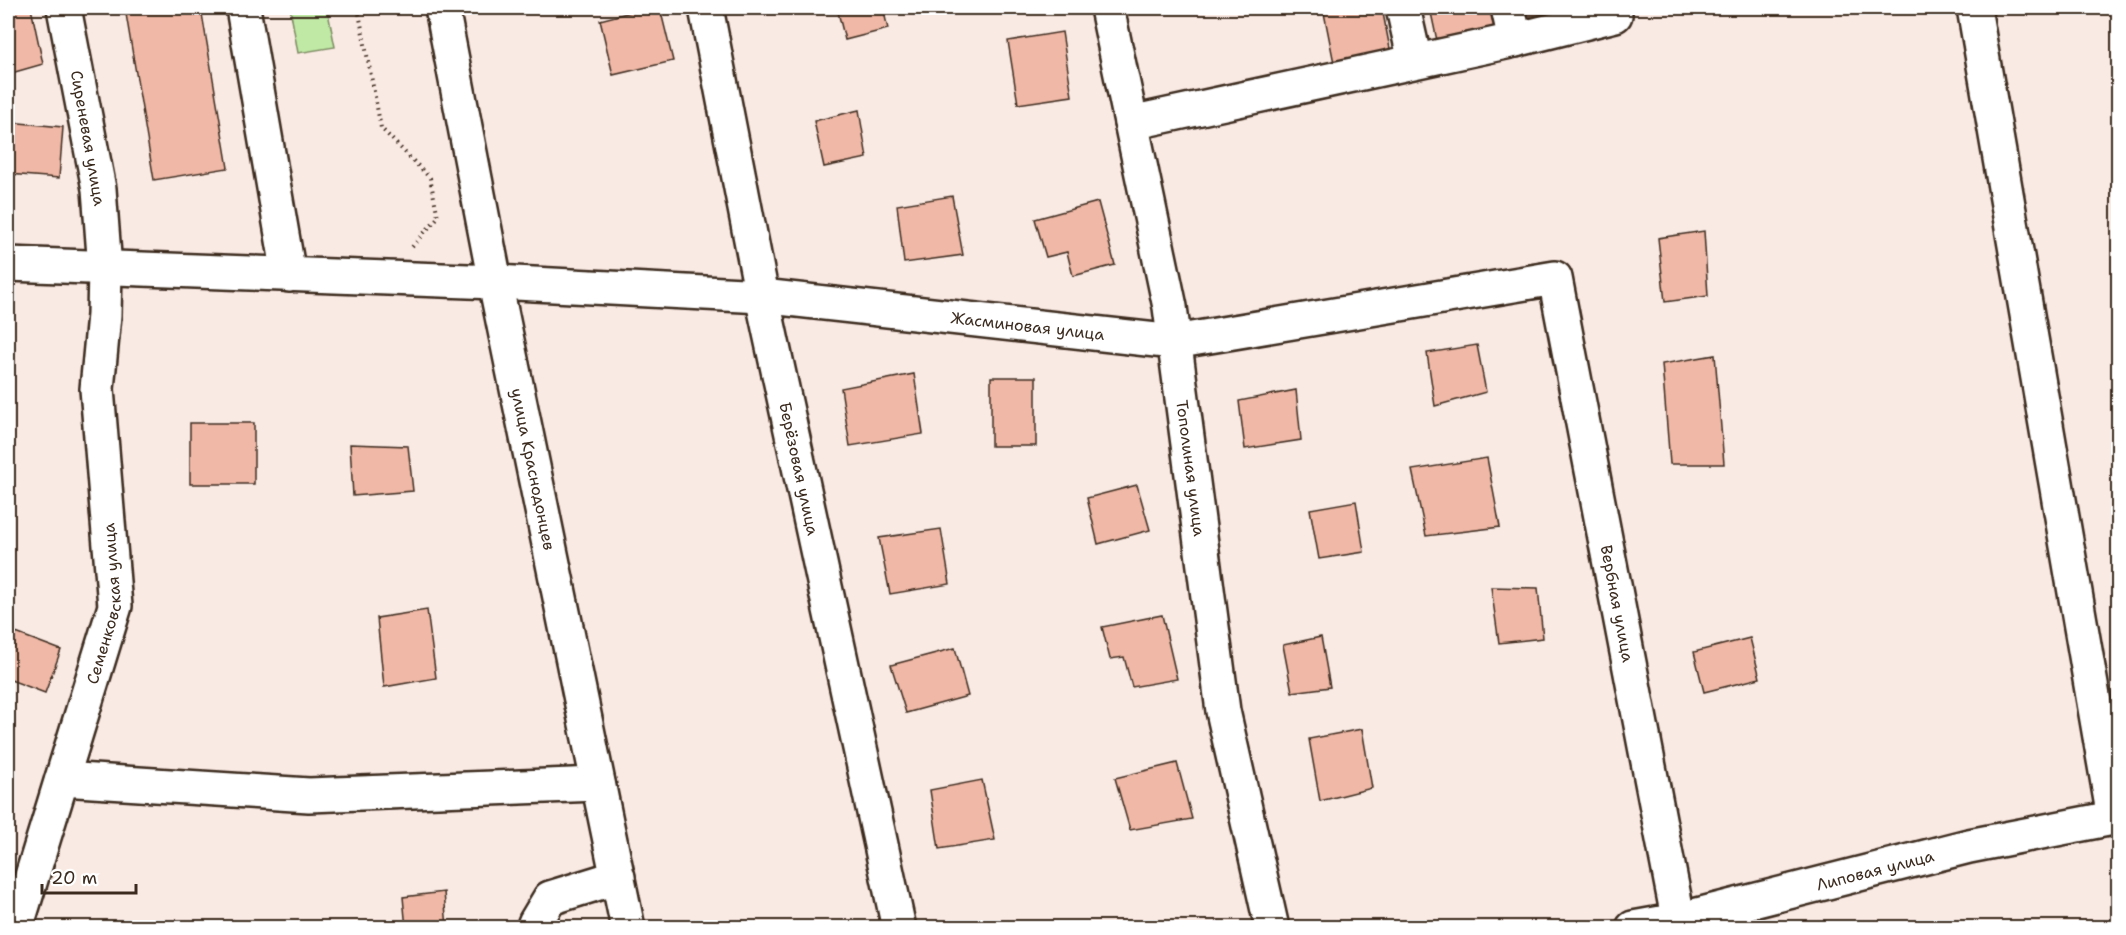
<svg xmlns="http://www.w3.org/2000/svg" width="2126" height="935" font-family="'Shantell Sans',sans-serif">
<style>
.green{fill:#bfe9a5;stroke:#7d8a62;stroke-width:1.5}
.building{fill:#f0b8a6;stroke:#3b2a1e;stroke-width:1.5}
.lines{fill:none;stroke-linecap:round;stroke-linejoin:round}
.minor-casing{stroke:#3b2a1e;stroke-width:38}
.path{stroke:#3b2a1e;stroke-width:4;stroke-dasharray:1.5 4.5;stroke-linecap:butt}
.minor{stroke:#fff;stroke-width:33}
.labels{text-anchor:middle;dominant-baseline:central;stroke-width:4.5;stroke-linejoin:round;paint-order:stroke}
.street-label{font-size:16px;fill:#3b2a1e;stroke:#fff}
</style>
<rect width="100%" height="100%" fill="#faeae4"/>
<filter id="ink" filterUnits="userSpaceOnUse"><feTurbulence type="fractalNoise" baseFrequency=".0167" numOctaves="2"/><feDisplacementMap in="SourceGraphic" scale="12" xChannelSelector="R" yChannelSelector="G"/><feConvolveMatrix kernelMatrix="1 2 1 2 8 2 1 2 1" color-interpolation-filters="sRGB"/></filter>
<g filter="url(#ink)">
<!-- green -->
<polygon class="green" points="290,8 327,8 335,47 298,53"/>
<!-- building -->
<g class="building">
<polygon points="8,8 31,8 43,64 8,74"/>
<polygon points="125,8 201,8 228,168 154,180"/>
<polygon points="646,8 660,8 673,61 613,75 600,20"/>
<polygon points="837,8 883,8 888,29 845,40"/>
<polygon points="1323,8 1382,8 1392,59 1335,68"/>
<polygon points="1430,8 1492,8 1498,39 1439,50"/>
<polygon points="1520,8 1580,8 1523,18"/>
<polygon points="1062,32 1072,96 1018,104 1008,41"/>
<polygon points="859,110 867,158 824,167 814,121"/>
<polygon points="8,122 63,127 59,178 8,174"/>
<polygon points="952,196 963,255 904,263 897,205"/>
<polygon points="1098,202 1115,265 1073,276 1067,252 1046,257 1035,219"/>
<polygon points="1704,231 1708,296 1665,302 1658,238"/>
<polygon points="1477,345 1486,392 1435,406 1427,353"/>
<polygon points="1715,355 1724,464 1670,464 1662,364"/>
<polygon points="914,374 923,434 850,446 841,388"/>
<rect x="991" y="377" width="45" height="69"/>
<polygon points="1296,390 1301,440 1245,449 1239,401"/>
<rect x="190" y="423" width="64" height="61"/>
<polygon points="350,444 408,446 413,491 353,496"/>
<polygon points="1487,458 1500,527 1426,536 1412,470"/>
<polygon points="1137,485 1150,530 1098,544 1087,498"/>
<polygon points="1356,501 1364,552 1319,559 1310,509"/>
<polygon points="941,529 950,584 890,594 879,538"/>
<polygon points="1491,587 1538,588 1543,638 1499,643"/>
<polygon points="427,610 436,678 384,687 377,618"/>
<polygon points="1162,615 1177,679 1132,687 1124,657 1110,659 1102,627"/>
<polygon points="8,630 61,650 45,693 8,679"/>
<polygon points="1321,637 1330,687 1292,692 1283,645"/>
<polygon points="1750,638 1760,678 1704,692 1694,652"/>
<polygon points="955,648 968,696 906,713 891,665"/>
<polygon points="1362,729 1372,788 1320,801 1309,739"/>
<polygon points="1177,763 1192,819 1130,830 1115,778"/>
<polygon points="982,780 995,840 939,849 930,790"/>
<polygon points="444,892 447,928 406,928 403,897"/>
</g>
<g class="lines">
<!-- minor casing -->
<g class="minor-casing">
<g id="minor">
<polyline points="243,8 289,275"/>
<path id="s1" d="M442 8 495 282 628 928"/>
<path id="s2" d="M706 8 762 296 899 928"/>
<path id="s3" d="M1107 8 1170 307 1223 711 1272 928"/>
<polyline points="1403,8 1415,61"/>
<polyline points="1508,8 1515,40"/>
<polyline points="1974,8 2114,818"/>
<polyline points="1131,123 1515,40 1615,15 1613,8"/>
<path id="s4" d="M8 264 495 282 762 296 1174 342 1555 278 1680 928"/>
<polyline points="62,779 309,795 598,784"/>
<path id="s5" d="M16 928 115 606 97 389 104 315 105 269 99 189 64 8"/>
<polyline points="535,928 535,923 550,898 618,877"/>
<path id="s6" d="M1633 928 1678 920 1969 846 2118 817"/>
</g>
</g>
<!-- path -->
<polyline class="path" points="358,8 381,128 430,178 438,217 412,247"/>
<!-- minor -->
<use href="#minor" class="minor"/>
</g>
</g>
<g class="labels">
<!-- street labels -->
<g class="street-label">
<text transform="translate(88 138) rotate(80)">Сиреневая улица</text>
<text stroke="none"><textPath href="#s4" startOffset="1022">Жасминовая улица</textPath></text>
<text stroke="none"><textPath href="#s3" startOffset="468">Тополиная улица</textPath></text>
<text stroke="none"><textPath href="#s1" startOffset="470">улица Краснодонцев</textPath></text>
<text stroke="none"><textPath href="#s2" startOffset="470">Берёзовая улица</textPath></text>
<text stroke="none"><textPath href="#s5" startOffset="338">Семенковская улица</textPath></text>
<text stroke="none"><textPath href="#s4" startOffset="1887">Вербная улица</textPath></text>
<text stroke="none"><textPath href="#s6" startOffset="249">Липовая улица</textPath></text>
</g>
</g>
<!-- margin -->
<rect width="2126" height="935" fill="none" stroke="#fff" stroke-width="30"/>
<rect x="15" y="15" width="2096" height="905" fill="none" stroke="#3b2a1e" stroke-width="2" filter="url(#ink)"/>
<!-- scale -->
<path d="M42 884v9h94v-9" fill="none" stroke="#3b2a1e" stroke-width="3"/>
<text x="51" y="884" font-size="18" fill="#3b2a1e" stroke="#ffffff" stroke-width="4.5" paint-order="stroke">20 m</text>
</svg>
